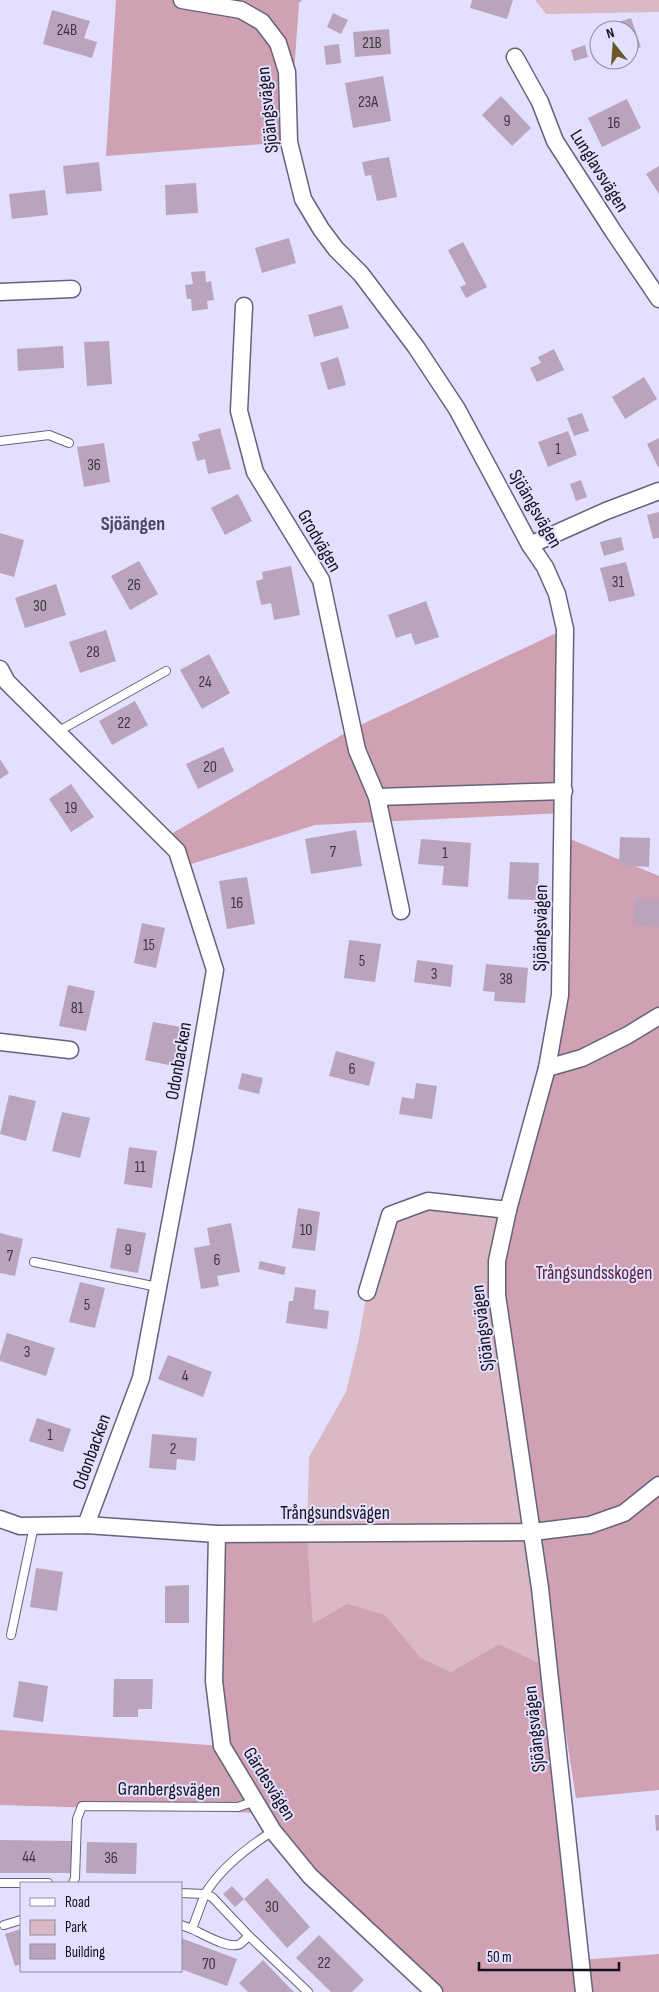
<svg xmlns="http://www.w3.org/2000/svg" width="659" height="1992" font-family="'Sofia Sans Condensed',sans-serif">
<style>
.green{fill:#dab8c4}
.forest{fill:#cfa1b2}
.building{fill:#baa4bc}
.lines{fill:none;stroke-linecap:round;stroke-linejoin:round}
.lane-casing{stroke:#66627d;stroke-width:10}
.street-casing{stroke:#66627d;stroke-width:19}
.lane{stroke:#fff;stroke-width:8}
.street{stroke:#fff;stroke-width:16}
.labels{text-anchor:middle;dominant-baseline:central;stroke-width:4;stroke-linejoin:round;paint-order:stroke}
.number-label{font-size:16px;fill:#3d3643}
.street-label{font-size:19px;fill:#13111b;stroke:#e3dffe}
.park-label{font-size:19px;fill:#5a213a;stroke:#e3dffe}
.neighbourhood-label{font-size:20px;font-weight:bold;fill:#4c4862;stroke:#e3dffe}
</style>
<rect width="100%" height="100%" fill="#e3dffe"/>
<!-- green -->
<g class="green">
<polygon points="535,0 659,0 659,12 546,14"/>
<polygon points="428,1201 508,1210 549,1668 499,1644 451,1672 421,1658 385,1615 313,1624 307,1533 309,1457 346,1392 359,1338 367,1292 390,1215"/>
</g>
<!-- forest -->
<g class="forest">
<polygon points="116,0 302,0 299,3 289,142 106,156"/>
<polygon points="565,629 563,813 315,825 182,867 164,838 352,729"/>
<polygon points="563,836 659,876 659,1790 576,1798 497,1295 547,1068"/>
<polygon points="307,1533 313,1624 347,1604 385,1615 421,1658 451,1672 499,1644 549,1668 581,1960 659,1954 659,1992 433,1992 310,1876 262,1813 0,1805 0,1730 222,1746 217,1534"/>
</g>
<!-- building -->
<g class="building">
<polygon points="472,0 513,0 507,19 470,8"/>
<polygon points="52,10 90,21 84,38 97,42 92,58 43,44"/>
<polygon points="333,13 348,20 341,34 327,27"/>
<polygon points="631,18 641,47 629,51 629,30 599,30 599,43 594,30"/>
<polygon points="389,29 391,54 355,57 353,32"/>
<polygon points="339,44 341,63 326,65 324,46"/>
<polygon points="585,45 588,57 574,61 571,50"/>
<polygon points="383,76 391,121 353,128 345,83"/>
<polygon points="501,96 531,128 512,146 482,115"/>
<polygon points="627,99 641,128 602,147 588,118"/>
<polygon points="389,157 397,197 377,201 371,175 365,176 362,162"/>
<polygon points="99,162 102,191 66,194 63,166"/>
<polygon points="659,166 659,194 646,174"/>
<polygon points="196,183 198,213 166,215 165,185"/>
<polygon points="45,190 48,215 12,219 9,194"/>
<polygon points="289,238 296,263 262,273 255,248"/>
<polygon points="463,242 487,287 466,298 460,287 466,284 448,250"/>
<polygon points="205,271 206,282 211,281 214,300 207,301 208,309 192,311 191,299 187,299 185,285 193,284 191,272"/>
<polygon points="342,305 349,328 314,337 308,315"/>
<polygon points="109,341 112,384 87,386 84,342"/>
<polygon points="63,346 64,368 18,371 17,349"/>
<polygon points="554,349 564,370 537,382 530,368 541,363 538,357"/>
<polygon points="338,357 346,385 328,390 320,363"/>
<polygon points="644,377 657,399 625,419 612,397"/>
<polygon points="582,413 589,431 574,436 567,418"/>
<polygon points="220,428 231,469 208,474 205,459 197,461 192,442 200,440 198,434"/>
<polygon points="568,431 577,455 548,467 538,442"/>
<polygon points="659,438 659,466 658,467 647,444"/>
<polygon points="104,443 110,482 84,487 77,447"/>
<polygon points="581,480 587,497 576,501 570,484"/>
<polygon points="238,494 252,521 225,535 211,508"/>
<polygon points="659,512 659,538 653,539 647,515"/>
<polygon points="0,533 24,540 14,577 0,573"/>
<polygon points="621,537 624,550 604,556 600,542"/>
<polygon points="139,561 158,594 130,610 111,576"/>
<polygon points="626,562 635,596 609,602 600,568"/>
<polygon points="291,566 300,615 274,620 271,603 261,605 256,581 263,579 262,572"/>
<polygon points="56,584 66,615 25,628 15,598"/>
<polygon points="426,601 439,637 415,645 411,633 396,638 388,615"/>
<polygon points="106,630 116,661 80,673 69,642"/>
<polygon points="209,654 230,693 202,709 180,670"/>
<polygon points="135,701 148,725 112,745 99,721"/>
<polygon points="223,747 234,771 198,789 186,764"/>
<polygon points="0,759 9,773 0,779"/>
<polygon points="71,784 94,817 71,832 49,799"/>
<polygon points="356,830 362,866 311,874 305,839"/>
<polygon points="620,837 650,838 649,867 619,865"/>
<polygon points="421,839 471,843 468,887 442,885 444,866 418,864"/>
<polygon points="510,862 539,863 538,900 508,899"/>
<polygon points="247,877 255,924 227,929 219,881"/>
<polygon points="635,898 659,900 659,927 633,925"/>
<polygon points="142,923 165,928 156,968 134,963"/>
<polygon points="349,940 381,944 375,982 344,978"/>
<polygon points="417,960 453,965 451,987 414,982"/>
<polygon points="486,964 528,968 525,1003 494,1001 495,992 483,991"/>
<polygon points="68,985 95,991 86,1031 59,1026"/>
<polygon points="153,1022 181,1027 173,1066 145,1060"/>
<polygon points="336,1051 375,1062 369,1086 329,1076"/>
<polygon points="242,1073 263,1078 259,1094 238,1089"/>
<polygon points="416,1083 437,1086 432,1119 399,1114 402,1097 414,1099"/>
<polygon points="9,1095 36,1101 26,1141 0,1134"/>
<polygon points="62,1112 90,1118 80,1158 52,1151"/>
<polygon points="129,1147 157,1151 152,1188 124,1184"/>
<polygon points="298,1208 320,1212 315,1251 292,1248"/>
<polygon points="231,1223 240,1272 217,1276 219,1286 201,1289 194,1248 210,1245 207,1228"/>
<polygon points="117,1228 146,1233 138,1273 110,1268"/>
<polygon points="0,1233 23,1239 15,1276 0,1273"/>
<polygon points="260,1261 286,1267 284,1275 258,1269"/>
<polygon points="80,1282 105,1288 95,1328 69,1322"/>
<polygon points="295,1287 316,1290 314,1309 329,1311 327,1329 286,1323 289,1301 293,1301"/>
<polygon points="7,1333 55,1348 46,1376 0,1361 0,1356"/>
<polygon points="168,1355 212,1372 203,1397 158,1379"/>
<polygon points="37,1418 71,1429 63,1452 29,1441"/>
<polygon points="152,1434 197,1438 195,1461 177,1459 176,1470 149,1468"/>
<polygon points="36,1568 63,1572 57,1611 30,1607"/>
<polygon points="189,1585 189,1623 165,1623 165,1586"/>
<polygon points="114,1679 153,1679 152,1709 138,1709 138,1717 113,1717"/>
<polygon points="19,1681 48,1686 43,1722 13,1717"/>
<polygon points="655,1815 659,1815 659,1830 656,1831"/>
<polygon points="0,1840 72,1841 72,1873 0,1873"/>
<polygon points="87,1842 137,1843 136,1874 86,1873"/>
<polygon points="267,1878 310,1927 287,1948 244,1899"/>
<polygon points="232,1886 244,1899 235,1907 223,1894"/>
<polygon points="21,1929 21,1964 15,1966 5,1934"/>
<polygon points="319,1935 364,1980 352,1992 331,1992 296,1958"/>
<polygon points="181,1938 237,1959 227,1986 181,1969"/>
<polygon points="263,1960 285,1983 294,1992 248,1992 239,1983"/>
</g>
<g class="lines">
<!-- lane casing -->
<g class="lane-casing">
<g id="lane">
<polyline points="0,441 49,435 69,443"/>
<polyline points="57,732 166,671"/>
<polyline points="34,1262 158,1287"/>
<polyline points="11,1635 34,1526"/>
<path d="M273 1831C248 1847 220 1869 205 1894L212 1897 249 1936 308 1992"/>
<polyline points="0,1883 48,1883"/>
<polyline points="73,1883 75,1878 77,1819 82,1806 238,1807 255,1801"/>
<path d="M181 1893 205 1894 192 1929C203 1934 229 1950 240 1944 243 1942 246 1938 249 1936"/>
<polyline points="4,1925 21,1920"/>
<polyline points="181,1925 192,1929"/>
</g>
</g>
<!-- street casing -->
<g class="street-casing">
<g id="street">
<polyline points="182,0 241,10 262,22 278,43 287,72 289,142 303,199 321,229 336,249 361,274 416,347 457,409 530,545 545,567 557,594 565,629 560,995 547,1068 508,1210 497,1261 497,1295 540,1588 584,1992"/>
<polyline points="515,57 540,102 555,141 613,231 659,299"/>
<polyline points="0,292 72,289"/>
<polyline points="244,306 239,411 255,472 321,580 357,750 377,797 401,911"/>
<polyline points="530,545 606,511 659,491"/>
<polyline points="0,669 7,682 177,851 215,970 184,1149 141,1378 86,1525"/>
<polyline points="377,797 564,791"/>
<polyline points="0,1042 70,1050"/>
<polyline points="547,1068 582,1058 628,1035 659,1016"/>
<polyline points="367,1292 390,1215 428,1201 508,1210"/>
<polyline points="0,1519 20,1526 86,1525 217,1534 533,1532 590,1525 624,1513 659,1485"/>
<polyline points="217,1534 214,1681 222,1746 273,1831 310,1876 434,1992"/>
</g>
</g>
<!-- lane -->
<use href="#lane" class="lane"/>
<!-- street -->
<use href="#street" class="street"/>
</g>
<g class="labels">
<!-- number labels -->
<g class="number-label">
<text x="67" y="30">24B</text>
<text x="372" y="43">21B</text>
<text x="368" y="102">23A</text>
<text x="507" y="121">9</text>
<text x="614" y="123">16</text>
<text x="558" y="449">1</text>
<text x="94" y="465">36</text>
<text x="618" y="582">31</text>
<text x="134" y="585">26</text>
<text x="40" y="606">30</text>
<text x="93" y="652">28</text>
<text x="205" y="682">24</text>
<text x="124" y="723">22</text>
<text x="210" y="767">20</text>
<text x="71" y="808">19</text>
<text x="333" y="852">7</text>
<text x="445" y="853">1</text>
<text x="237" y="903">16</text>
<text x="149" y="945">15</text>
<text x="362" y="961">5</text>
<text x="434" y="974">3</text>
<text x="506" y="979">38</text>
<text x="77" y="1008">81</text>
<text x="352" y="1069">6</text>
<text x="140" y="1167">11</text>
<text x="306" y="1230">10</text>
<text x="128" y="1250">9</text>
<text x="10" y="1256">7</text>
<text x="217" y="1260">6</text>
<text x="87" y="1305">5</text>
<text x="27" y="1352">3</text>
<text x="185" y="1376">4</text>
<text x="50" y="1435">1</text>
<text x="173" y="1449">2</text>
<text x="29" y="1857">44</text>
<text x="111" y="1858">36</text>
<text x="272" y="1907">30</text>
<text x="324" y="1963">22</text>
<text x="209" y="1964">70</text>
</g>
<!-- street labels -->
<g class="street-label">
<text transform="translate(268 110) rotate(-96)">Sjöängsvägen</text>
<text transform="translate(599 171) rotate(58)">Lunglavsvägen</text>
<text transform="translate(535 509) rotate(60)">Sjöängsvägen</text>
<text transform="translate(319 541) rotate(60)">Grodvägen</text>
<text transform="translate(541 928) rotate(-89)">Sjöängsvägen</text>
<text transform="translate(179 1061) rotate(-80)">Odonbacken</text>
<text transform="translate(483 1328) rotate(-97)">Sjöängsvägen</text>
<text transform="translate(92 1452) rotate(-70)">Odonbacken</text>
<text x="335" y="1513">Trångsundsvägen</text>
<text transform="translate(535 1729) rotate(-96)">Sjöängsvägen</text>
<text transform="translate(269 1784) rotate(58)">Gärdesvägen</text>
<text transform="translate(169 1790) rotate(1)">Granbergsvägen</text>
</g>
<!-- park labels -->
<g class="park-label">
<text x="594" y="1273">Trångsundsskogen</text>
</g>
<!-- neighbourhood labels -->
<g class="neighbourhood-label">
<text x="133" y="524">Sjöängen</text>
</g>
</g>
<!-- legend -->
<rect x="20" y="1882" width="162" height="90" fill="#e3dffe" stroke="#908da3"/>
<rect x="30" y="1898" width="25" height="8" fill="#ffffff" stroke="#908da3"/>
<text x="65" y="1907" font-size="15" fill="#13111b">Road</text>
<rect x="30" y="1920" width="25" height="15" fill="#dab8c4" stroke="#908da3"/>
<text x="65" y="1932" font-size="15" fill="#13111b">Park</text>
<rect x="30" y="1944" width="25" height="15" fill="#baa4bc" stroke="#908da3"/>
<text x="65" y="1957" font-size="15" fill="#13111b">Building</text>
<!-- north arrow -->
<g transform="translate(614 45) rotate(343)"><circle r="24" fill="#e3dffe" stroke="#908da3"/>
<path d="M0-4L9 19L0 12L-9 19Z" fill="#695826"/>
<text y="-8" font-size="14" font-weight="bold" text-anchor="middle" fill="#13111b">N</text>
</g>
<!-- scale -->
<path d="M479 1962v8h140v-8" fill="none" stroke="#13111b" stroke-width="2.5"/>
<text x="487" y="1962" font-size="15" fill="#13111b" stroke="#e3dffe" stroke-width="4" paint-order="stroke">50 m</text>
</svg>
